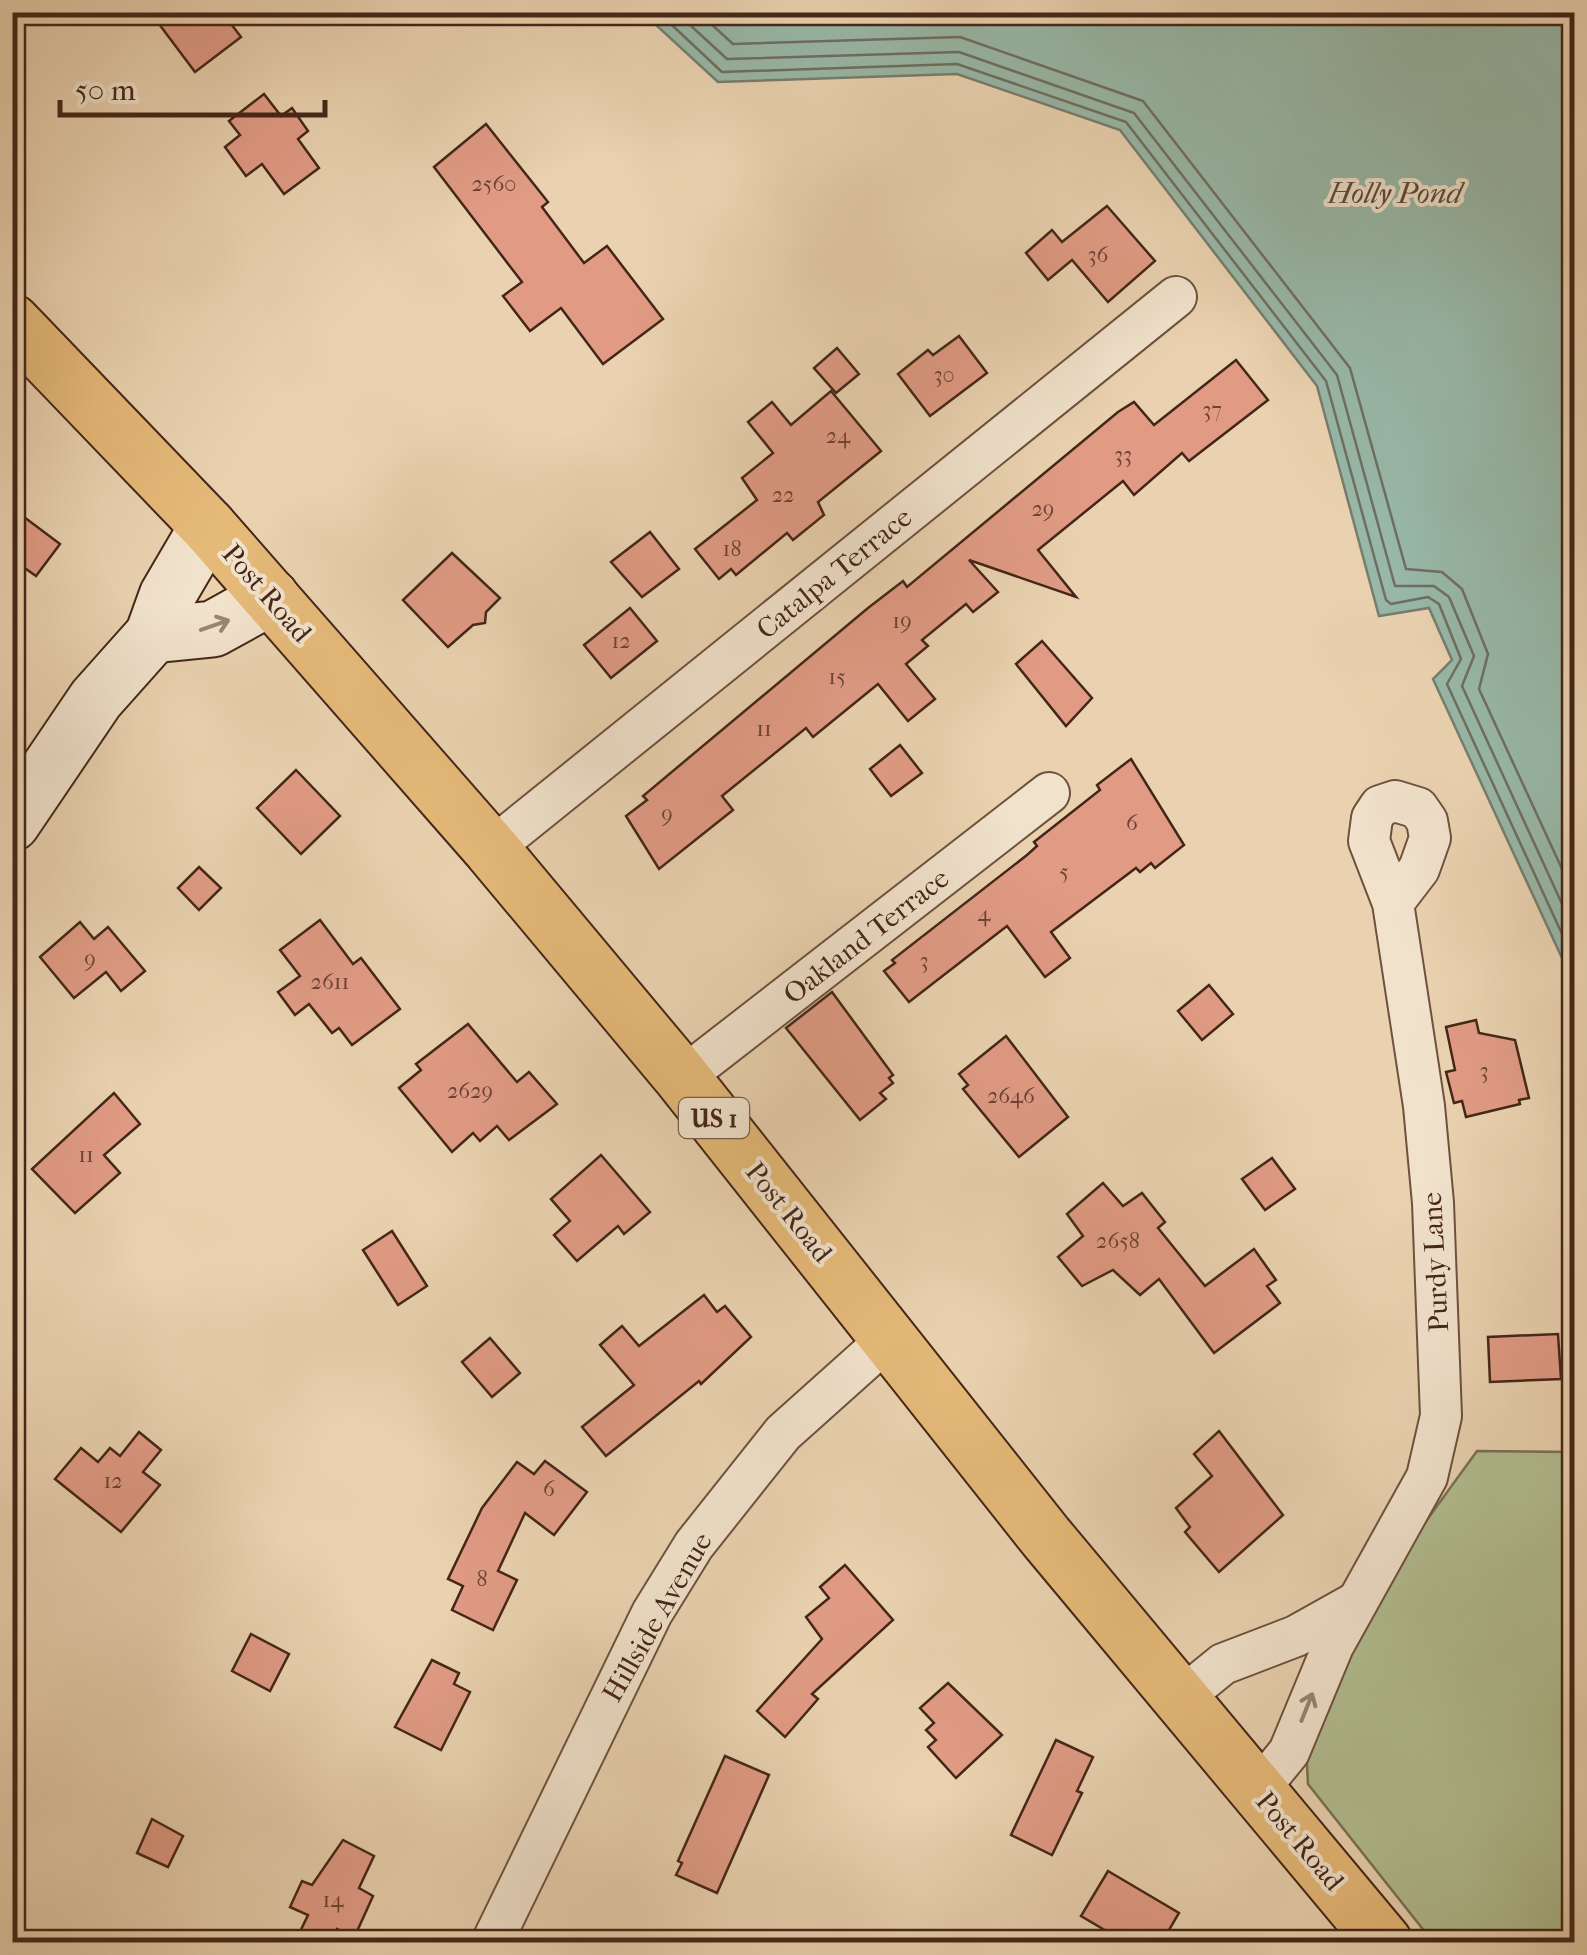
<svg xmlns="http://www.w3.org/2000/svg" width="1587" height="1955" font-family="'IM FELL French Canon',serif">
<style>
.green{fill:#b1bd90;stroke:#7a7254;stroke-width:2.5}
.water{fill:#98b8a8;stroke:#767e6e;stroke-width:2.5}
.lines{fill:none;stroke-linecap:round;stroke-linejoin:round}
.shore{stroke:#6e6f60;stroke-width:2.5}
.building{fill:#e19b85;stroke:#442618;stroke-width:2.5}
.street-casing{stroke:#6e513e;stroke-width:44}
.secondary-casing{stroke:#442618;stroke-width:59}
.primary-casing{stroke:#442618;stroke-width:59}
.street{stroke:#f1e2cc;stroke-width:40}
.secondary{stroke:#f1e2cc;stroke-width:55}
.primary{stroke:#e5b978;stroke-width:55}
.oneway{stroke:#9a8472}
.labels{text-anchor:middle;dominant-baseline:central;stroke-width:8;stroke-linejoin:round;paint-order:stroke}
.number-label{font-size:22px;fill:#6b4333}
.shield{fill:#f1e2cc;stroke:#785e4e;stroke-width:2.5}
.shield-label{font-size:25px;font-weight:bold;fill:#442618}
.street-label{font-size:28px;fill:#442618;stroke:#f1e2cc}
.water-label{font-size:30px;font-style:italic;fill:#594a3c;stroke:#f1e2cc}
</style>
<rect width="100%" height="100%" fill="#ead2b0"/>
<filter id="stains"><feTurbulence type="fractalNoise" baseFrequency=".002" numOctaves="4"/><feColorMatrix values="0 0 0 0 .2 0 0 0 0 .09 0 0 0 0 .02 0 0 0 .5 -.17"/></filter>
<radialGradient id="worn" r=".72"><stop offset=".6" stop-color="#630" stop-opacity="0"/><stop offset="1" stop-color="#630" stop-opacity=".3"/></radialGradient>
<!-- green -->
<polygon class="green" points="1477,1451 1574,1452 1574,1942 1433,1942 1308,1784 1306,1745 1352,1623"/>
<!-- water -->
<polygon class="water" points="643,13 1574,13 1574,984 1433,679 1452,660 1429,608 1379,616 1317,386 1120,130 957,74 718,82"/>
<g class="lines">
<!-- shore -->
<g class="shore">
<polyline points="658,12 722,72 957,64 1126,122 1326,381 1386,600 1391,604 1428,597 1439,604 1461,659 1447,684 1574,960"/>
<polyline points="676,12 727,59 959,52 1134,113 1337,375 1395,586 1434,586 1449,597 1474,656 1462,686 1574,930"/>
<polyline points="698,12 733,44 960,37 1143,101 1350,368 1406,569 1442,572 1462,589 1488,654 1479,689 1574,895"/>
</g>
</g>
<!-- building -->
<g class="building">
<polygon points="150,12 222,12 241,37 195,72"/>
<polygon points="264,94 281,116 292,108 308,131 298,139 319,168 284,194 262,164 246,176 225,147 240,135 229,121"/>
<polygon points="486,124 548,202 542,207 584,263 607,246 663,319 603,364 561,308 530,331 503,296 522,282 434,167"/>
<polygon points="1107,206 1155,261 1108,302 1072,260 1048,280 1026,253 1052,230 1062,242"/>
<polygon points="959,336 987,373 930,416 898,374 928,350 933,355"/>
<polygon points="837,348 859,374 836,393 814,368"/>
<polygon points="1236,360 1268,400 1189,461 1182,453 1134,495 1123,481 1038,550 1076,597 969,560 998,592 973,612 966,604 922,640 928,646 906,664 935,699 908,721 878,684 813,737 806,728 722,796 733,810 659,869 626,816 647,800 643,796 868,608 903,581 907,587 1118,412 1134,402 1154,425"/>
<polygon points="831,391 881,451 818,502 824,515 793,540 787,533 736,575 731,569 719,579 695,549 757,500 742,478 773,453 748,422 772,402 791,425"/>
<polygon points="12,508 60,544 36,576 12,559"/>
<polygon points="650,532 679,569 642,597 611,562"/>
<polygon points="452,553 500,598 486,612 485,623 473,625 448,647 403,600"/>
<polygon points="630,608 657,641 611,678 584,645"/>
<polygon points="1042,641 1092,698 1066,726 1016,664"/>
<polygon points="900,745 922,773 891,796 870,769"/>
<polygon points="1131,759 1184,845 1155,868 1151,863 1140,872 1136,868 1051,932 1070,958 1045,977 1007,926 909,1002 884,971 895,963 892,960 1027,855 1037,846 1034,842 1100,790 1097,785"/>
<polygon points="296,770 340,816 301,854 257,808"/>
<polygon points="199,867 221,888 199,910 178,888"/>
<polygon points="320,920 353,964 361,958 400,1009 352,1045 339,1028 332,1033 309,1004 295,1015 278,992 300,976 280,950"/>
<polygon points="80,922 94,939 108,927 145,971 121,991 106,972 74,998 40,957"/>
<polygon points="1209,985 1233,1014 1202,1040 1178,1011"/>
<polygon points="832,992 893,1075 889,1078 893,1083 880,1093 886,1099 860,1120 786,1028"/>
<polygon points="1476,1020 1479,1033 1515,1040 1529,1098 1519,1100 1520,1104 1466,1117 1462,1101 1454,1103 1446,1072 1455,1070 1446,1027"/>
<polygon points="468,1024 517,1082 529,1072 557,1104 509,1140 497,1126 480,1141 473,1133 452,1152 399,1088 421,1070 416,1064"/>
<polygon points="1006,1036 1068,1117 1019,1157 963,1089 968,1085 959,1074"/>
<polygon points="114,1093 140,1124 104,1155 120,1173 75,1213 32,1169"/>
<polygon points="601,1155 650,1212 624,1234 618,1226 577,1261 554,1235 570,1221 551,1199"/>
<polygon points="1272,1158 1295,1189 1265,1210 1242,1179"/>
<polygon points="1103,1183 1123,1206 1142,1193 1165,1222 1158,1228 1205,1286 1254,1249 1276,1280 1267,1286 1280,1303 1214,1353 1159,1279 1140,1295 1113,1270 1082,1286 1058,1257 1083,1236 1067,1214"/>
<polygon points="392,1231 427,1286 398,1305 363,1250"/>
<polygon points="704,1295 717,1312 725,1306 751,1337 701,1384 699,1381 606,1456 582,1427 634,1385 600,1345 622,1326 639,1346"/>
<polygon points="1558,1334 1561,1379 1490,1382 1488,1337"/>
<polygon points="490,1338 520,1373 492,1397 462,1362"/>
<polygon points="1219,1431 1283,1515 1219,1572 1185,1532 1190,1527 1176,1508 1212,1476 1194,1454"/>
<polygon points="139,1432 161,1450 143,1472 160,1485 121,1532 55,1479 81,1448 98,1462 110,1448 120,1456"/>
<polygon points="545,1461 587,1492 554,1535 525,1513 498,1571 517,1580 493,1630 452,1610 463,1586 448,1579 482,1508 517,1462 534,1474"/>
<polygon points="845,1565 893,1620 812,1694 818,1699 785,1737 757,1711 822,1639 806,1617 829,1598 820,1587"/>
<polygon points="251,1634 289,1654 270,1691 232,1671"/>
<polygon points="432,1660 459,1673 454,1684 470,1692 441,1750 395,1727"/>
<polygon points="948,1683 1002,1735 956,1778 928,1747 936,1740 926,1730 934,1723 920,1708"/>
<polygon points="1056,1740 1093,1757 1077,1791 1082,1793 1052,1855 1011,1835"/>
<polygon points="725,1756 769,1775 717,1893 676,1875 682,1863 678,1861"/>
<polygon points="152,1819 183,1836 168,1867 137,1853"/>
<polygon points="343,1840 374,1856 359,1888 373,1896 354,1938 337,1929 330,1942 295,1942 308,1915 290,1907 302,1881 312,1885"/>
<polygon points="1108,1871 1179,1913 1162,1942 1125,1942 1081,1916"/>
</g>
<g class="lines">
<!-- street casing -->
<g class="street-casing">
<g id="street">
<polyline points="491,849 1176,297"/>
<polyline points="682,1078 1049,793"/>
<polyline points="1180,1699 1223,1664 1296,1636 1355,1603"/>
<polyline points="1258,1790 1289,1752 1333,1646 1427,1477 1441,1416 1433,1203 1424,1106 1393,903 1369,841 1372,818 1380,806 1395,801 1418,808 1427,821 1430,838 1419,869 1393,903"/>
<polyline points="492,1942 652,1613 694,1545 783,1433 888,1339"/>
</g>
</g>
<!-- secondary casing -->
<g class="secondary-casing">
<g id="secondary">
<polyline points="153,635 213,629 271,597"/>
<polyline points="12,823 96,699 153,635 167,596 208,526"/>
</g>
</g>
<!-- primary casing -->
<g class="primary-casing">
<polyline id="primary" points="12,322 208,526 491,849 679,1074 1046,1537 1384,1942"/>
</g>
<!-- street -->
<use href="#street" class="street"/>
<!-- secondary -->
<use href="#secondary" class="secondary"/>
<!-- primary -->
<use href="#primary" class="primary"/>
</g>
<!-- one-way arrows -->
<defs><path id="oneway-shaft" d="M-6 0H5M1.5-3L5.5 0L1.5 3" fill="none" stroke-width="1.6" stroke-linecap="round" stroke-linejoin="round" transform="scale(2.5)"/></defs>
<g class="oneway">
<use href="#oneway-shaft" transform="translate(215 625) rotate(-19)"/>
<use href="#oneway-shaft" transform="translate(1307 1707) rotate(-68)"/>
</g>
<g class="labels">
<!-- number labels -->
<g class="number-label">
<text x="494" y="184">2560</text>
<text x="1098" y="255">36</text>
<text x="944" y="375">30</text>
<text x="1212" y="410">37</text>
<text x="838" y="436">24</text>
<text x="1123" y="455">33</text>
<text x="783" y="495">22</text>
<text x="1043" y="509">29</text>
<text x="732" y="549">18</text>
<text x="902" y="621">19</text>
<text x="621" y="641">12</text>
<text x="837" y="677">15</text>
<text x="764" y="729">11</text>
<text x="667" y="814">9</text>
<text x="1132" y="823">6</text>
<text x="1064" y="872">5</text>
<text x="984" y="914">4</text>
<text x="90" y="959">9</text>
<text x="924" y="961">3</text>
<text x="330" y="982">2611</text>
<text x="1484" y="1071">3</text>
<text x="470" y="1091">2629</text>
<text x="1011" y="1096">2646</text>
<text x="86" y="1155">11</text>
<text x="1118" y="1241">2658</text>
<text x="113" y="1481">12</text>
<text x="549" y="1489">6</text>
<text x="482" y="1579">8</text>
<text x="333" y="1900">14</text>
</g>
<!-- shield labels -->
<rect class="shield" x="679" y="1098" width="70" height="40" rx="8"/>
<g class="shield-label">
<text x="714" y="1118">US 1</text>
</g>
<!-- street labels -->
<g class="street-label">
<text transform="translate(834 573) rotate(-39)">Catalpa Terrace</text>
<text transform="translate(267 593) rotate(49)">Post Road</text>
<text transform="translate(866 936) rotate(-38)">Oakland Terrace</text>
<text transform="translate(789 1212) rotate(51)">Post Road</text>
<text transform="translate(1435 1262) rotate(-93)">Purdy Lane</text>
<text transform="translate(657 1617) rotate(-60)">Hillside Avenue</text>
<text transform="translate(1300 1841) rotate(50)">Post Road</text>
</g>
<!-- water labels -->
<g class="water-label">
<text x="1395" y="193">Holly Pond</text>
</g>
</g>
<!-- margin -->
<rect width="1587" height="1955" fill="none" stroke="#ead2b0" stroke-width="50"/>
<rect x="15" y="15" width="1557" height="1925" fill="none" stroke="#442618" stroke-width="5"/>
<rect x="25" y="25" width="1537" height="1905" fill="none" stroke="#442618" stroke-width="2.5"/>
<!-- scale -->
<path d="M60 100v15h265v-15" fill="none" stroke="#442618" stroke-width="5"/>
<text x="75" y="100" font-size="30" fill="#442618" stroke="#f1e2cc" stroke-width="8" paint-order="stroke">50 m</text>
<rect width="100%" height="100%" filter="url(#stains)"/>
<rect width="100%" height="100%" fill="url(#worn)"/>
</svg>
